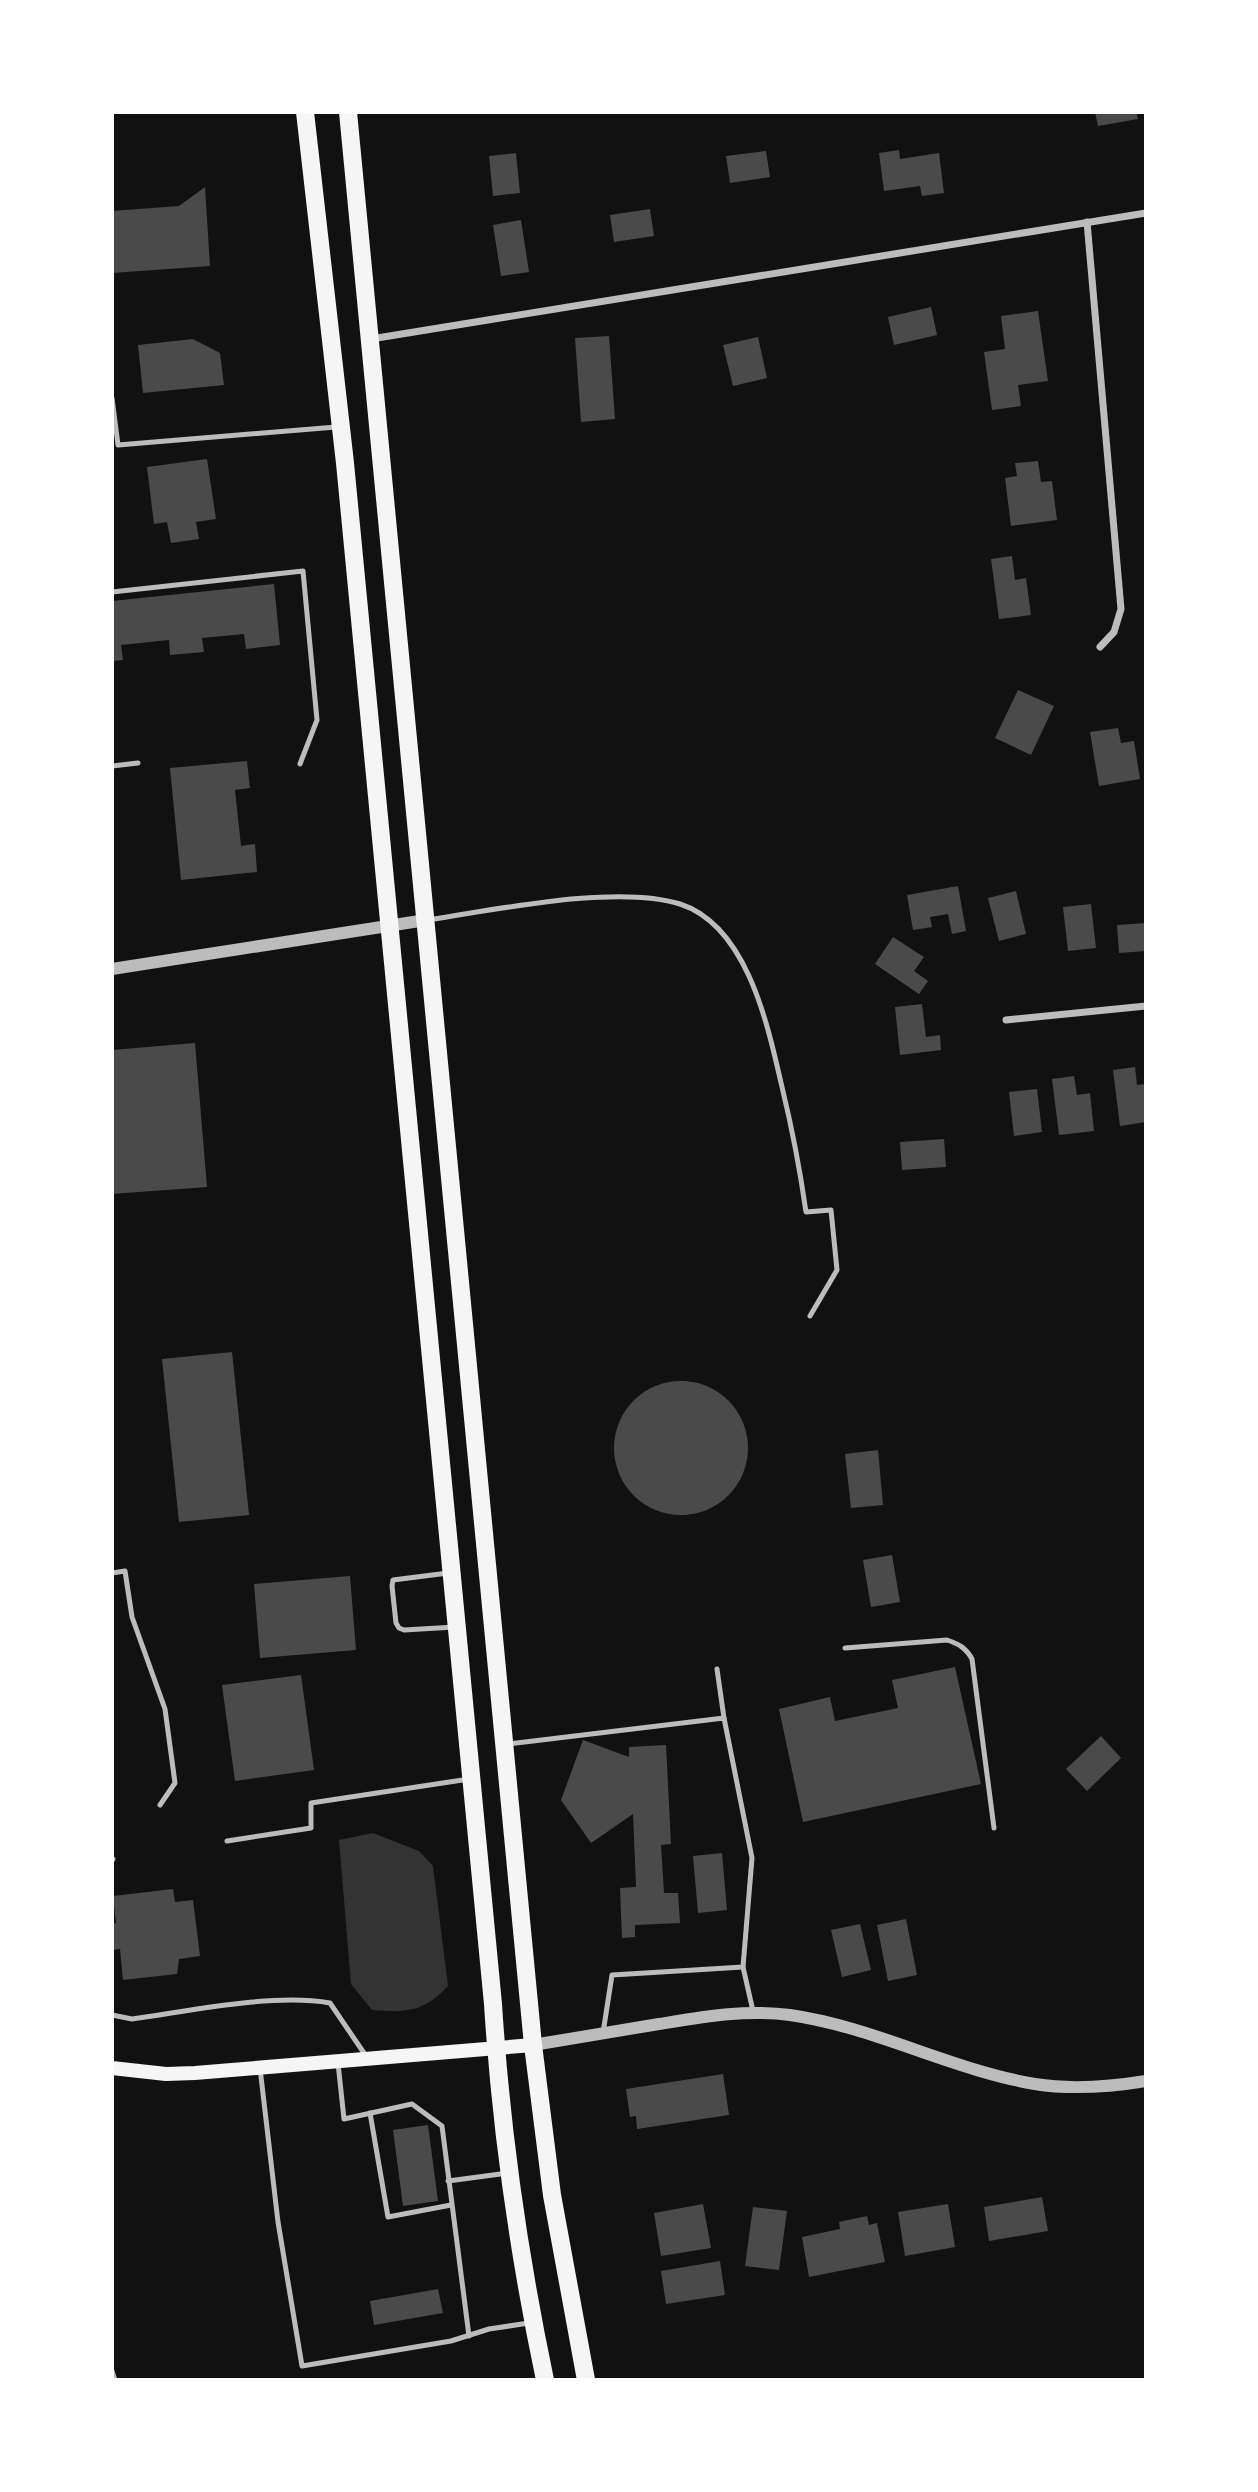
<svg xmlns="http://www.w3.org/2000/svg" width="1258" height="2492" font-family="Manrope,sans-serif">
<style>
.water{fill:#333}
.building{fill:#4a4a4a}
.lines{fill:none;stroke-linecap:round;stroke-linejoin:round}
.service{stroke:#bcbcbc;stroke-width:5}
.minor{stroke:#bcbcbc;stroke-width:7}
.tertiary{stroke:#bcbcbc;stroke-width:12}
.secondary{stroke:#f5f5f5;stroke-width:14}
.primary{stroke:#f5f5f5;stroke-width:18}
</style>
<rect width="100%" height="100%" fill="#111"/>
<!-- water -->
<path class="water" d="M373 1833 419 1851 433 1866 448 1986C424 2012 405 2013 372 2010L351 1984 339 1840Z"/>
<!-- building -->
<g class="building">
<polygon points="1095,112 1136,112 1138,119 1098,126"/>
<polygon points="899,150 900,159 939,153 944,193 922,196 920,186 884,191 879,153"/>
<polygon points="766,151 770,177 730,183 726,156"/>
<polygon points="516,153 520,193 493,196 489,156"/>
<polygon points="205,187 210,266 112,273 112,211 179,206"/>
<polygon points="650,209 654,236 614,242 610,215"/>
<polygon points="521,220 529,272 501,276 493,225"/>
<polygon points="931,307 937,335 894,345 888,317"/>
<polygon points="1038,311 1048,381 1018,385 1021,406 992,410 984,352 1005,349 1001,316"/>
<polygon points="609,336 615,419 581,422 575,338"/>
<polygon points="758,337 767,378 733,386 723,345"/>
<polygon points="193,339 220,353 224,385 143,393 138,345"/>
<polygon points="207,459 216,519 196,522 199,539 171,543 167,522 154,524 147,467"/>
<polygon points="1038,461 1041,482 1052,481 1057,520 1011,526 1005,478 1017,476 1015,463"/>
<polygon points="1012,556 1015,580 1026,578 1031,615 999,619 991,559"/>
<polygon points="274,584 280,645 246,649 244,634 202,638 204,652 170,655 169,640 121,645 123,660 112,661 112,601"/>
<polygon points="1018,690 1054,706 1031,755 995,738"/>
<polygon points="1118,728 1121,743 1134,741 1140,779 1099,786 1090,732"/>
<polygon points="247,761 250,788 235,790 241,846 255,844 257,872 181,880 170,768"/>
<polygon points="958,886 966,931 952,934 948,914 930,917 932,927 913,930 907,895"/>
<polygon points="1016,891 1026,934 999,941 988,898"/>
<polygon points="1091,904 1096,948 1068,951 1063,907"/>
<polygon points="1146,923 1146,951 1119,953 1117,925"/>
<polygon points="893,937 924,957 914,971 928,981 919,994 875,964"/>
<polygon points="922,1004 926,1037 940,1035 941,1050 900,1055 895,1007"/>
<polygon points="195,1043 207,1187 112,1194 112,1050"/>
<polygon points="1135,1067 1137,1085 1146,1084 1146,1122 1120,1126 1113,1070"/>
<polygon points="1074,1076 1077,1095 1090,1093 1094,1131 1059,1135 1052,1079"/>
<polygon points="1037,1089 1042,1132 1014,1136 1009,1092"/>
<polygon points="944,1139 946,1167 902,1170 900,1142"/>
<polygon points="232,1352 249,1515 179,1522 162,1359"/>
<circle cx="681" cy="1448" r="67"/>
<polygon points="878,1450 883,1505 851,1508 845,1454"/>
<polygon points="892,1555 900,1602 871,1607 863,1560"/>
<polygon points="350,1576 356,1650 260,1658 254,1584"/>
<polygon points="955,1667 981,1784 803,1822 779,1709 830,1697 835,1721 898,1708 892,1680"/>
<polygon points="301,1675 314,1770 235,1781 222,1685"/>
<polygon points="1101,1736 1121,1758 1087,1791 1066,1769"/>
<polygon points="583,1740 629,1757 629,1747 666,1745 671,1844 661,1845 664,1893 678,1893 680,1923 635,1925 635,1937 622,1938 620,1888 636,1887 633,1814 591,1843 561,1800"/>
<polygon points="722,1853 727,1910 698,1913 693,1856"/>
<polygon points="173,1889 175,1902 193,1900 200,1956 179,1959 177,1974 123,1980 120,1949 112,1950 112,1924 116,1923 113,1896"/>
<polygon points="906,1919 917,1975 888,1981 877,1925"/>
<polygon points="860,1924 871,1970 842,1977 831,1930"/>
<polygon points="723,2074 729,2115 637,2129 636,2116 630,2117 626,2089"/>
<polygon points="428,2125 438,2201 403,2206 393,2130"/>
<polygon points="1042,2197 1048,2231 989,2241 984,2207"/>
<polygon points="703,2204 711,2248 661,2256 654,2213"/>
<polygon points="948,2204 955,2247 905,2256 898,2212"/>
<polygon points="753,2207 787,2211 779,2270 745,2266"/>
<polygon points="867,2216 869,2225 877,2223 885,2262 809,2277 802,2237 840,2229 839,2222"/>
<polygon points="720,2261 725,2295 666,2304 661,2271"/>
<polygon points="438,2289 443,2313 374,2325 370,2301"/>
</g>
<g class="lines">
<!-- service -->
<g class="service">
<polyline points="112,398 118,445 336,427"/>
<polyline points="112,592 303,571 317,720 300,764"/>
<polyline points="112,766 138,763"/>
<path d="M427 920C495 910 616 884 680 904 748 926 768 1027 782 1087 792 1128 800 1170 806 1212L831 1210 837 1270 810 1316"/>
<polyline points="112,1573 125,1571 132,1617 165,1709 175,1783 160,1805"/>
<polyline points="448,1573 393,1580 392,1586 396,1623 399,1628 404,1630 455,1627"/>
<path d="M845 1648 947 1640C959 1644 966 1648 972 1659L994 1828"/>
<polyline points="717,1669 724,1718"/>
<polyline points="508,1744 724,1718 752,1858 743,1967 753,2011"/>
<polyline points="227,1841 311,1828 311,1803 469,1779"/>
<polyline points="112,1861 113,1859"/>
<path d="M112 2015 132 2019C190 2011 273 1993 330 2003L366 2056"/>
<polyline points="603,2033 612,1975 743,1967"/>
<polyline points="338,2063 344,2119 412,2104 442,2126 469,2336"/>
<polyline points="260,2068 278,2222 302,2366 451,2341 489,2329 529,2323"/>
<polyline points="370,2113 388,2217 451,2205"/>
<polyline points="448,2181 508,2173"/>
<polyline points="112,2371 115,2380"/>
</g>
<!-- minor -->
<g class="minor">
<polyline points="1087,222 1121,609 1114,632 1100,647"/>
<polyline points="371,339 1146,213"/>
<polyline points="1006,1020 1146,1006"/>
</g>
<!-- tertiary -->
<g class="tertiary">
<polyline points="112,969 426,920"/>
<path d="M533 2045C575 2038 617 2031 659 2024 702 2017 746 2009 790 2015 874 2027 952 2070 1035 2084 1072 2090 1109 2087 1146 2081"/>
</g>
<!-- secondary -->
<polyline class="secondary" points="112,2068 166,2074 195,2073 533,2045"/>
<!-- primary -->
<g class="primary">
<path d="M305 112 345 463 493 2004C501 2131 519 2256 545 2380"/>
<polyline points="348,112 533,2045 552,2195 586,2380"/>
</g>
</g>
<!-- border -->
<rect width="1258" height="2492" fill="none" stroke="#ffffff" stroke-width="228"/>
</svg>
